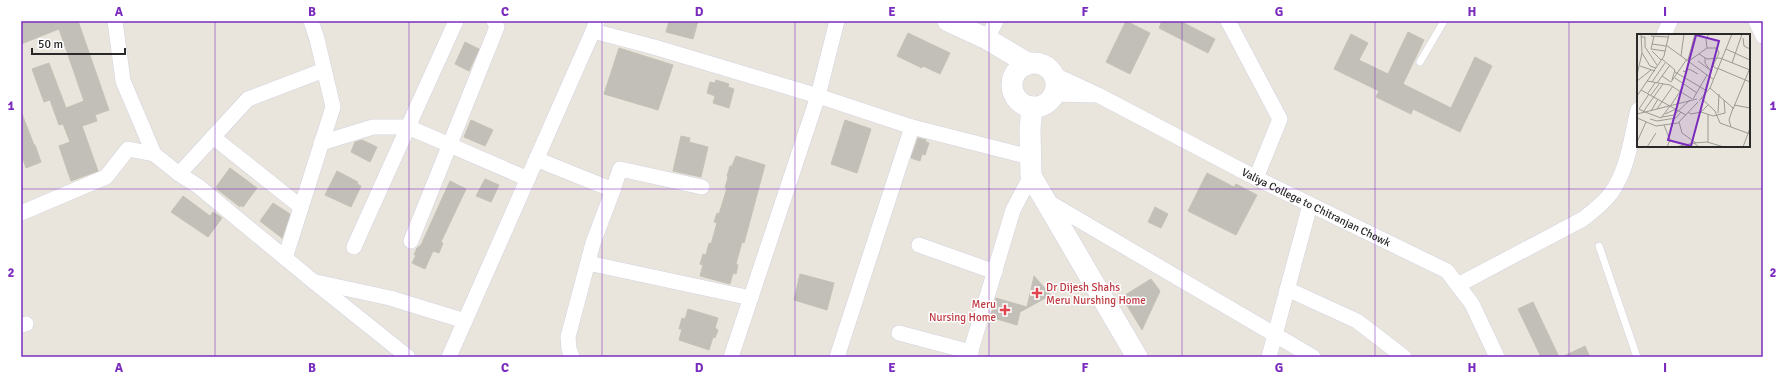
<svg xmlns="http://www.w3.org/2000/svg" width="1784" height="378" font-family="Signika,sans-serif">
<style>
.building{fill:#c2bfb8;stroke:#c4c1b6}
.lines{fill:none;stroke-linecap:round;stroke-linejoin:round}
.lane-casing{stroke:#d2d2e0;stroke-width:8}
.street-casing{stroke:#d2d2e0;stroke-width:16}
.secondary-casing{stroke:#d2d2e0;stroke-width:22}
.lane{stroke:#fff;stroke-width:7}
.street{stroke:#fff;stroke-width:15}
.secondary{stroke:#fff;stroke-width:21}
.grid{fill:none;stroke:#7b2cbf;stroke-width:1;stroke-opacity:0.55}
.health-dot{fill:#e0444e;stroke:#fff;stroke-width:1.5}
.labels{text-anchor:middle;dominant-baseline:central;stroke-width:3;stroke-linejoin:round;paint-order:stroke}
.street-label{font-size:11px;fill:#292929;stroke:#fff}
.health-label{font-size:11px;fill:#be3a42;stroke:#fff;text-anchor:start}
.inset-road{fill:none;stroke:#9c9a94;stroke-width:1}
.view{fill:#7b2cbf;fill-opacity:0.15;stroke:#7b2cbf;stroke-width:2}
.inset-edge{fill:none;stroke:#292929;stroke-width:2}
.neatline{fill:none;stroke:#7b2cbf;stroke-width:1.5}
.grid-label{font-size:13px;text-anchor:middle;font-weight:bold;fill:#7b2cbf}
</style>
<rect width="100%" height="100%" fill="#e9e5dc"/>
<!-- building -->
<g class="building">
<polygon points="21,21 78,21 109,110 95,115 97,121 82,126 98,171 71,181 59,146 70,142 63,124 59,125 50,100 44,102 32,69 49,63 66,108 84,101 59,29 21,44"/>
<polygon points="669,21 698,21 693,39 666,32"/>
<polygon points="1126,21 1150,33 1130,74 1106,62"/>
<polygon points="1162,21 1180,21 1215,39 1208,53 1159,28"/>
<polygon points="1408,32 1424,40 1403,84 1451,108 1475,57 1492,66 1460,132 1413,109 1411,114 1376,97 1379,91 1334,69 1351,34 1368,43 1359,60 1388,74"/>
<polygon points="908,33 950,53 940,74 923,66 922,68 897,56"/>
<polygon points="465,42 479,49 469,71 455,64"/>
<polygon points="619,48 673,65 658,110 604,94"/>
<polygon points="716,80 729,84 728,87 734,89 729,108 713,103 715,96 707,93 710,82 715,83"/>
<polygon points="21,114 22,114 34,145 35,145 41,162 26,168 21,153"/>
<polygon points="471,120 493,130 485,146 464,137"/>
<polygon points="845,120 871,129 857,173 831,164"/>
<polygon points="681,136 690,138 689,142 708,147 701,177 673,171"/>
<polygon points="918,138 926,140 926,142 929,143 925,155 922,154 920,161 911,158"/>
<polygon points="362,140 377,147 370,162 351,152 355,142"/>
<polygon points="736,156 765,165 747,232 744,243 742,242 736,264 738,265 736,274 733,273 730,284 700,276 703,265 700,264 703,254 706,255 709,243 711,244 717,223 714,222 717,213 719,214 727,188 725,188 728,177 727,176 730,166 732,166"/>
<polygon points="230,168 257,188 243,207 240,205 240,207 217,189 218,188 216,187"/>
<polygon points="337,171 358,182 357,184 361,186 351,207 325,195"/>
<polygon points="1207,173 1234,187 1236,184 1257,195 1236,235 1188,211"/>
<polygon points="485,179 499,185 491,202 476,196"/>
<polygon points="450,181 466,189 441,242 443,243 439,253 433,251 425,269 412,263 416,255 414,255 417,248 421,245"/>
<polygon points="183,196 210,216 213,212 222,218 208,237 171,212"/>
<polygon points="273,203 290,214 282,238 260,221"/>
<polygon points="1155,207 1168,214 1161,228 1148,222"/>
<polygon points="800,274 834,283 827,310 794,300"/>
<polygon points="1034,276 1051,295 1020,312 1017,325 990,317 996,298 1027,307"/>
<polygon points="1151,279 1160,291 1142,330 1122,297"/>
<polygon points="1533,302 1559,357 1541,357 1518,309"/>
<polygon points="688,309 718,318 715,328 718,330 715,338 713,337 709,350 679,340 682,329 679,329 682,318 685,319"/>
<polygon points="1585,346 1590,357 1562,357"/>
</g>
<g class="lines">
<!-- lane casing -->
<g class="lane-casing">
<g id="lane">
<polyline points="1420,62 1444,21"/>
<polyline points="1599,246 1637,357"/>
</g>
</g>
<!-- street casing -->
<g class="street-casing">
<g id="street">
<polyline points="115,21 123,81 154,154 179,174 198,186 313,281 408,357"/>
<polyline points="597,21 593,31 654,47 818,96 912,127 1030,157"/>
<polyline points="1228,21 1280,119 1256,178"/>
<polyline points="1756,21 1763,36"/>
<polyline points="1664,35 1670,21"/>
<polyline points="987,39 996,21"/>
<path id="s1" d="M1053 74 1098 95 1256 178 1447 271 1472 304 1497 357"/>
<polyline points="1054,94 1093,95"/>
<polyline points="213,137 301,207"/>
<polyline points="321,143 373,127 408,127 456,21"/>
<polyline points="536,159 613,190 620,169 702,187"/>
<polyline points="179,174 248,99 324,70"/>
<polyline points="1045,200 1313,357"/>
<polyline points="21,213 106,177 128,149 154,154"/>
<polyline points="411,241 497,27 494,21"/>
<polyline points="919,245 995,272"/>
<polyline points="354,247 408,127 528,179"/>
<polyline points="285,258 333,107 317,39 311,21"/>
<polyline points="588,263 751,298"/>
<polyline points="316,282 390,298 465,321"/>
<path d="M1458 285 1583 219C1593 211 1604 203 1611 193 1628 170 1631 138 1638 110"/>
<polyline points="1287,289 1357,321 1404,357"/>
<polyline points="21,325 26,324"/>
<polyline points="899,333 971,352"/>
<polyline points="449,357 593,31"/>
<polyline points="572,357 569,349 568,337 593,243 613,190"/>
<polyline points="731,357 818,96 837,21"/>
<polyline points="837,357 912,127"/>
<polyline points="969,357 1013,210 1031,176"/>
<polyline points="1269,357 1310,205"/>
</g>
</g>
<!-- secondary casing -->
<g class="secondary-casing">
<g id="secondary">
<polyline points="948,21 987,39 1029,64"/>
<circle cx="1034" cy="85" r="22"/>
<polyline points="1032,107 1030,129 1031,176 1137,357"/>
</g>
</g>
<!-- lane -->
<use href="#lane" class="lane"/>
<!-- street -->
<use href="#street" class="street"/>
<!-- secondary -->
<use href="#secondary" class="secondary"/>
</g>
<!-- grid -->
<path class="grid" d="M215 21V357M409 21V357M602 21V357M795 21V357M989 21V357M1182 21V357M1375 21V357M1569 21V357M21 189H1763"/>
<!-- markers -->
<g class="health-dot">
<path d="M1035 287h4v4h4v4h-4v4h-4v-4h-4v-4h4z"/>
<path d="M1003 304h4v4h4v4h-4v4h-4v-4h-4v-4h4z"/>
</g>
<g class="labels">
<!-- street labels -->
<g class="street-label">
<text stroke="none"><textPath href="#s1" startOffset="295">Valiya College to Chitranjan Chowk</textPath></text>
</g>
<!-- health labels -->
<g class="health-label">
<text x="1046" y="287">Dr Dijesh Shahs<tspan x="1046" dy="13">Meru Nurshing Home</tspan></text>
<text x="996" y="304" text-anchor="end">Meru<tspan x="996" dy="13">Nursing Home</tspan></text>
</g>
</g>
<!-- overview -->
<g transform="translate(1637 34)">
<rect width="113" height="113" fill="#e9e5dc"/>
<path class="inset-road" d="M14 2 31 3M17 2 14 15 28 17M4 3H8V13L20 31M106 4 107 12 113 15M15 10 29 12M29 11 70 41M70 14 69 5 72 0M89 15 113 26M15 17 24 26M5 19 13 32 19 34M62 20 70 25 83 24 113 36M44 22 47 0M25 25 38 36 35 46M51 26 58 0M52 27 70 14H80L82 19 76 32 80 35M61 27 73 36 68 29V24M95 29 105 0M3 32 18 37M80 34 113 48M46 37 49 38 52 35 61 40M38 38 70 57M0 41 5 19 4 0M25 42 34 48 50 25M38 44 60 59M0 47 14 36M10 47 33 51 55 65M15 48 28 29M20 49 33 31M73 54 96 74 92 86 94 93 113 100M4 56 49 81M11 59 18 49M12 60 2 75 8 78 24 84 33 72M14 61 22 50M0 62 27 22 32 0M64 64 78 77 83 89 94 93M56 65 70 41 76 45M62 67 73 54 95 0M34 71 46 53M97 71 113 74M20 75 36 52M96 75 113 34M14 77 21 65M6 78 26 50M51 78 54 80 64 78 71 71M64 78 76 82 88 79 87 66M81 79 82 60M0 80 60 65M28 80 39 75M71 80V108M25 83 37 81 53 66M0 84 19 92 41 89 61 68M13 85 20 87 39 84 44 78M42 88 45 99 59 109M27 91 33 106 30 113M0 108 9 88M57 109 70 108 87 113M10 113 19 99M38 113 57 109 62 113M106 113 113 94"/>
<path class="view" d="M59 1 82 7 54 112 31 106Z"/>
<rect width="113" height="113" class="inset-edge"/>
</g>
<!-- border -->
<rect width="1784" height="378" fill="none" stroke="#ffffff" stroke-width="44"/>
<!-- scale -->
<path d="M32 48v6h93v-6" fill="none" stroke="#292929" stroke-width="2"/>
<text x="38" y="48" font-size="12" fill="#292929" stroke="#ffffff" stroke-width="3" paint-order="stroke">50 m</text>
<rect x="22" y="22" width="1740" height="334" class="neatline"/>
<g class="grid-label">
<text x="119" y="16">A</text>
<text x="312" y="16">B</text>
<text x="505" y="16">C</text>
<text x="699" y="16">D</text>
<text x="892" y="16">E</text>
<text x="1085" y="16">F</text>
<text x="1279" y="16">G</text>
<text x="1472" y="16">H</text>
<text x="1665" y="16">I</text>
<text x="11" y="110">1</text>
<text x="1773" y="110">1</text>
<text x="11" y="277">2</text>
<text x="1773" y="277">2</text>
<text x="119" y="372">A</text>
<text x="312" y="372">B</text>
<text x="505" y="372">C</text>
<text x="699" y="372">D</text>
<text x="892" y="372">E</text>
<text x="1085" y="372">F</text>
<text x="1279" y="372">G</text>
<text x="1472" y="372">H</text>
<text x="1665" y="372">I</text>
</g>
</svg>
